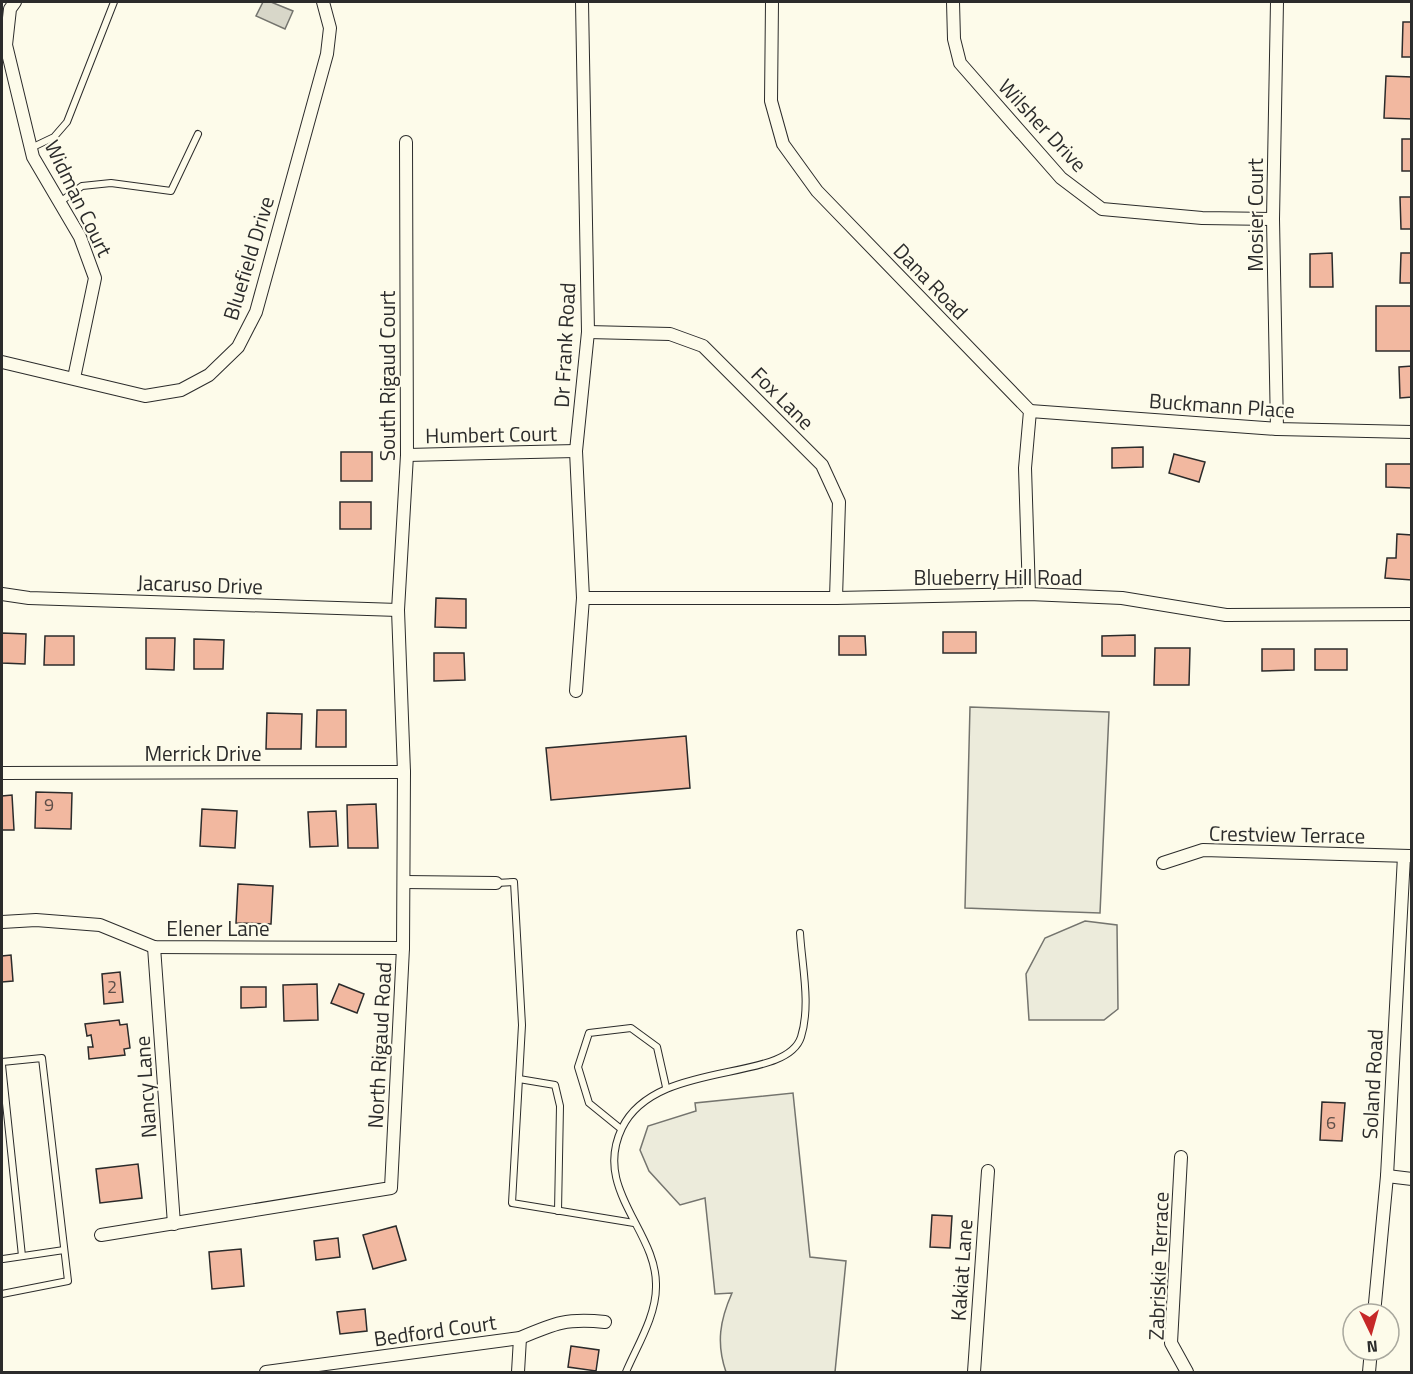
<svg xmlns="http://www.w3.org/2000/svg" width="1413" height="1374" font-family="'Titillium Web',sans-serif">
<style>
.green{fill:#ecebdb;stroke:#74746e;stroke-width:1.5}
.water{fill:#d8d7c9;stroke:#74746e;stroke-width:1.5}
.building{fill:#f2b8a0;stroke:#2b2b2b;stroke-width:1.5}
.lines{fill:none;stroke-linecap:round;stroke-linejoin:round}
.service-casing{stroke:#2b2b2b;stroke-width:8}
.minor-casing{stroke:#2b2b2b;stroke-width:14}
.service{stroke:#fdfbea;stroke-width:6}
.minor{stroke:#fdfbea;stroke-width:12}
.labels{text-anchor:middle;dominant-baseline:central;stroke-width:4.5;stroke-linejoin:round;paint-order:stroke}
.number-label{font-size:18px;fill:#5d4e48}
.street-label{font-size:21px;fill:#2b2b2b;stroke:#fdfbea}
</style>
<rect width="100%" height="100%" fill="#fdfbea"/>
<!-- green -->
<g class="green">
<polygon points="970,707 1109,712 1100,913 965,908"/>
<polygon points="1085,921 1117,925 1118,1009 1104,1020 1029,1020 1026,974 1045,938"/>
<path d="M793 1093 810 1257 846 1261 835 1372H726C716 1343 720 1320 732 1293L715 1294 705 1198 680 1205 649 1171 640 1150 648 1126 696 1111 695 1103Z"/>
</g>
<!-- water -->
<polygon class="water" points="263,2 271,2 293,11 285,29 256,16"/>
<!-- building -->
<g class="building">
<polygon points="1403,22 1412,22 1412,57 1402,57"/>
<polygon points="1386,76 1412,77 1412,119 1384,118"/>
<rect x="1402" y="139" width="10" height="32"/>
<polygon points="1400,197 1412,197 1412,229 1401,229"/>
<polygon points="1332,253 1333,287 1310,287 1310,254"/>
<polygon points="1401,253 1412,253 1412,283 1400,283"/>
<rect x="1376" y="306" width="36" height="45"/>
<polygon points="1412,366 1412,397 1400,398 1399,367"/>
<polygon points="1143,447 1143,467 1112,468 1112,448"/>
<rect x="341" y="452" width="31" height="29"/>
<polygon points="1174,454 1205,462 1199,482 1169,473"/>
<polygon points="1386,464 1412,464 1412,488 1386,487"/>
<rect x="340" y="502" width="31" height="27"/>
<polygon points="1397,534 1412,535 1412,580 1385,578 1387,558 1396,558"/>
<polygon points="436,598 466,599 466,628 435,627"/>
<rect x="943" y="632" width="33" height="21"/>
<polygon points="2,633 26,634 25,664 2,663"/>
<polygon points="1135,635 1135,656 1102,656 1102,636"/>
<polygon points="45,636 74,636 74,665 44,665"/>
<polygon points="839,636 865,636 866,655 839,655"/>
<polygon points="146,638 175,638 174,670 146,669"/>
<polygon points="194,639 224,640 223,669 194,669"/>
<polygon points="1155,648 1190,648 1189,685 1154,685"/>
<polygon points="1262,649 1294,649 1294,670 1262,671"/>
<rect x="1315" y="649" width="32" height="21"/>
<polygon points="434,653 464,653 465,680 434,681"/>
<polygon points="317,710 346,710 346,747 316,747"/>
<polygon points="267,713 302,714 301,749 266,749"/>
<polygon points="686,736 690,788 551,800 546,748"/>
<polygon points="36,792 72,793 71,829 35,828"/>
<polygon points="12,795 14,830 2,830 2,796"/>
<polygon points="376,804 378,848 348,848 347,805"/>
<polygon points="202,809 237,811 235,848 200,846"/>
<polygon points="336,811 338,846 310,847 308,812"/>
<polygon points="238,884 273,886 271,924 236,923"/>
<polygon points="11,955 13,981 2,982 2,956"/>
<polygon points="120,972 123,1002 104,1004 102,974"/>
<polygon points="317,984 318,1020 284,1021 283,985"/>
<polygon points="339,984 364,994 357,1013 331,1003"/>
<polygon points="241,987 266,987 266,1007 241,1008"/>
<polygon points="119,1020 120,1025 127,1024 130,1048 124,1049 125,1055 89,1059 88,1047 93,1047 91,1035 87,1036 85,1024"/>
<polygon points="1322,1102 1345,1103 1342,1141 1320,1140"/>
<polygon points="138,1164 142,1198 100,1203 96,1169"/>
<polygon points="932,1215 952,1216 950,1248 930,1247"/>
<polygon points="396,1226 406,1260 373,1269 363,1235"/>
<polygon points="338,1238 340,1257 316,1260 314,1241"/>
<polygon points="241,1249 244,1286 212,1289 209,1252"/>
<polygon points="365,1309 367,1331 340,1334 337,1312"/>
<polygon points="571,1346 599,1350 596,1371 568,1367"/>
</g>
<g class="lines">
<!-- service casing -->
<g class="service-casing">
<g id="service">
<polyline points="31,148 54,137 67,122 114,2"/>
<polyline points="60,202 82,186 111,183 171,191 198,134"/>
<polyline points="496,883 514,882 522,1025 512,1203 634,1223"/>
<polyline points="2,1062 42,1058 68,1281 2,1294"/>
<polyline points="2,1065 22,1256"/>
<polyline points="519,1079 555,1085 560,1106 558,1211"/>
<polyline points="621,1129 589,1103 578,1067 589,1033 631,1028 657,1047 666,1087"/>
<polyline points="3,1259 64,1250"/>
<path d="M626 1372C637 1346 656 1316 656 1287 658 1231 592 1190 622 1128 656 1058 786 1084 801 1037 811 1005 802 966 800 933"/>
</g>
</g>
<!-- minor casing -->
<g class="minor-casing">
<g id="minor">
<polyline points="15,2 10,9 6,45 33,157 80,237 95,278 74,378"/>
<polyline points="772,2 771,101 783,144 817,191 1030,411 1025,468 1029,594"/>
<polyline points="953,2 954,39 960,63 1061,178 1102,209 1202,218 1273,219"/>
<polyline points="1277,2 1273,219 1277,429"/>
<polyline points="588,332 670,334 703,346 822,465 839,502 836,598"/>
<polyline points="2,362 145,396 181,390 209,375 238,347 256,312 327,54 330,28 323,2"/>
<polyline points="1030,411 1277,429 1412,432"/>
<polyline points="407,455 576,451"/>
<polyline points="2,594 29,598 398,610"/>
<polyline points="583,598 836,598 1029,594 1122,598 1226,615 1412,614"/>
<polyline points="576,691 583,598 576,451 588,332 582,2"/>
<polyline points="2,773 404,772"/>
<polyline points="1163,863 1203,850 1410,856"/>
<polyline points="404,882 496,883"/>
<polyline points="2,922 36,920 100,925 154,947 403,948"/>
<polyline points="154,947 174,1224"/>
<polyline points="1181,1157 1171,1343 1187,1372"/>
<polyline points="1387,1176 1412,1179"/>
<polyline points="101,1235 391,1188 403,948 404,772 398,610 407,455 406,142"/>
<polyline points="1374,1314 1387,1176 1404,856"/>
<path d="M266 1372 520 1338C555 1323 567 1318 605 1322"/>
<polyline points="518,1372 520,1338"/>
<polyline points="974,1372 988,1171"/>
<polyline points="1369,1372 1371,1350"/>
</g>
</g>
<!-- service -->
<use href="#service" class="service"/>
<!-- minor -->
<use href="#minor" class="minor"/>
</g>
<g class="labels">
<!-- number labels -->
<g class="number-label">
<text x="49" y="804">9</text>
<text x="112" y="986">2</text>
<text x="1331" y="1122">6</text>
</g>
<!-- street labels -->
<g class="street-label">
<text transform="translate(1043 125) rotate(47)">Wilsher Drive</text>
<text transform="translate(79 198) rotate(64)">Widman Court</text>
<text transform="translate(1255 215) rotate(-90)">Mosier Court</text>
<text transform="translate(248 258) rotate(-73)">Bluefield Drive</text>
<text transform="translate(931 281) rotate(46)">Dana Road</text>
<text transform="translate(564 345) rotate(-87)">Dr Frank Road</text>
<text transform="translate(387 376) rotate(-90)">South Rigaud Court</text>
<text transform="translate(783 398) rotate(45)">Fox Lane</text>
<text transform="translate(1222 405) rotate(4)">Buckmann Place</text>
<text transform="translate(491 434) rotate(-1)">Humbert Court</text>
<text x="998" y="577">Blueberry Hill Road</text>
<text transform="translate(200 584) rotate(2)">Jacaruso Drive</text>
<text x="203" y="753">Merrick Drive</text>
<text transform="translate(1287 834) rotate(1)">Crestview Terrace</text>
<text x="218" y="928">Elener Lane</text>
<text transform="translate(379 1045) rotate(-87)">North Rigaud Road</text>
<text transform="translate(1372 1084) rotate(-87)">Soland Road</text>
<text transform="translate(145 1087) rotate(-94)">Nancy Lane</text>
<text transform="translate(1158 1266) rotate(-88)">Zabriskie Terrace</text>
<text transform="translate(961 1270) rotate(-86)">Kakiat Lane</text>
<text transform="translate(435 1330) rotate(-8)">Bedford Court</text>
</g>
</g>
<!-- border -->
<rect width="1413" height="1374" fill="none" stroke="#2b2b2b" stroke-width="6"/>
<!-- north arrow -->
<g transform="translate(1371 1332) rotate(175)"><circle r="28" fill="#fdfbea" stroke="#a9a89e" stroke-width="1.5"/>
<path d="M0-4.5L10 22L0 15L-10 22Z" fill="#c62828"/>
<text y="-9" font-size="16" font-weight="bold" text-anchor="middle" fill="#2b2b2b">N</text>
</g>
</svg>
